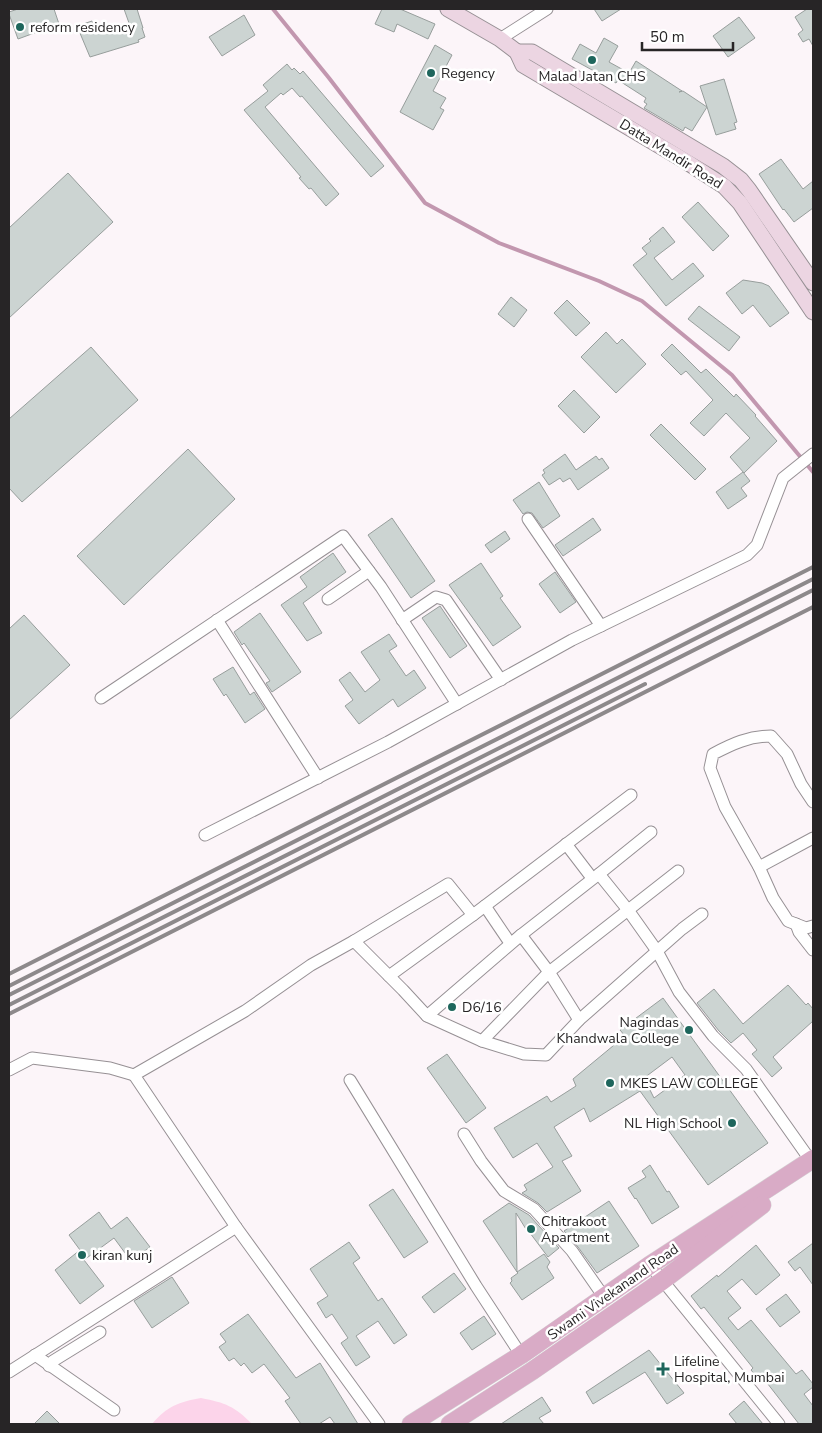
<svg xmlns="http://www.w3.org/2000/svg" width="822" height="1433" font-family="'Nunito Sans',sans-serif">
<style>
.green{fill:#fcd4ea}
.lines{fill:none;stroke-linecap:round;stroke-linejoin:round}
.stream{stroke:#c297af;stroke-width:4}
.building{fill:#ccd4d2;stroke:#979e9c;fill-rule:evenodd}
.minor-casing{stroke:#969094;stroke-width:13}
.secondary-casing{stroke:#969094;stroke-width:17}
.primary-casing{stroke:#d4d3d4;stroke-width:19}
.minor{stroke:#fff;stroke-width:11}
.secondary{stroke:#ecd5e2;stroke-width:15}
.primary{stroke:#d9abc6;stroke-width:18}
.rail{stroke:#8d898b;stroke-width:4}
.poi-dot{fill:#1e665c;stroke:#fff;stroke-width:2}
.labels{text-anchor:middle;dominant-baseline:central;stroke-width:5;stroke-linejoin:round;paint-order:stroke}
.poi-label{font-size:14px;fill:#272526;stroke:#fff;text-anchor:start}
.street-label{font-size:14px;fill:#272526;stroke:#fff}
</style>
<rect width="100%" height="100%" fill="#fcf5f9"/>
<!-- green -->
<path class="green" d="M201 1398C226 1403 234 1406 252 1424H152C167 1406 179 1402 201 1398Z"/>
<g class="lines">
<!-- stream -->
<polyline class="stream" points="273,9 329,78 425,203 499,243 599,281 642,301 732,375 813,472"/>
</g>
<!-- building -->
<g class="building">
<polygon points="18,9 54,9 59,24 18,39 9,14 9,12"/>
<polygon points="124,9 137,9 143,28 142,28 145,37 138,40 139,42 90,57 77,26 92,21 96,33 129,23"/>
<polygon points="382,9 400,9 435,24 428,39 397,24 394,32 375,24"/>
<polygon points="594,9 621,9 602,21"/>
<polygon points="807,9 813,9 813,46 809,39 803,42 798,34 803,30 795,17"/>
<polygon points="244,15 255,35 222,56 209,37"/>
<polygon points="739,17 755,38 728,57 713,36"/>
<polygon points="604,38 618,46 609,62 629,73 636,61 682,91 679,92 683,91 707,107 700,86 724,79 737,122 734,123 736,129 716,135 707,107 692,131 685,127 683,131 644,108 647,104 644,102 646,98 618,80 616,83 572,59 580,44 596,53"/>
<polygon points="435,45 452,55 433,91 446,98 440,108 444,110 433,130 400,112"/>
<polygon points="287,64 292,70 294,68 300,74 303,71 384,166 371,177 302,96 300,97 292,88 283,95 281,93 265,107 339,194 326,206 311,188 309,189 299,178 301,177 244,110 268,91 263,85"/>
<polygon points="781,159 803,189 813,181 813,208 794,222 784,209 783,210 759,174"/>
<polygon points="68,173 113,222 9,318 9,228"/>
<polygon points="698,202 729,236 713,251 682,217"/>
<polygon points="663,227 675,242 654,258 672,280 693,263 704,276 666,306 633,265 647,254 642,248 651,241 649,239"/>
<polygon points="743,280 762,283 769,286 789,313 770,327 753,305 742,314 726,293"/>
<polygon points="511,297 527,310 514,327 498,314"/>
<polygon points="567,300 590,323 576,336 554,313"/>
<polygon points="699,306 740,337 729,351 688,319"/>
<polygon points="606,332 617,344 622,339 646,364 616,393 581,357"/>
<polygon points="672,344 701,373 706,369 734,397 736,394 756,415 755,416 777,441 744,473 730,457 750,438 726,413 704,436 690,423 713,400 686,371 681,375 661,355"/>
<polygon points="91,347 138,400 22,502 9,488 9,419"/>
<polygon points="574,390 600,417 584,433 558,406"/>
<polygon points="661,424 706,469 695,480 650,435"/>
<polygon points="188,449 235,499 124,605 77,556"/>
<polygon points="565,454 576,470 596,456 599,460 602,458 609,468 578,490 570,478 563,482 560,478 549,485 542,475 545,473 543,470"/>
<polygon points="743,472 750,481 741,488 747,496 728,509 716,492"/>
<polygon points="539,482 560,516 543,528 532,513 527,512 523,514 513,500"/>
<polygon points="392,518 435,581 411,598 368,535"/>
<polygon points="593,518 601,530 563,556 555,545"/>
<polygon points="505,531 510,539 491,553 485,545"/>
<polygon points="333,553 346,572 303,603 322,633 307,641 281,605 307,587 300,577"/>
<polygon points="481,563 503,596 500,598 521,627 493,646 449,585"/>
<polygon points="555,572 576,602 560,613 539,584"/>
<polygon points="440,606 467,646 450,658 422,618"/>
<polygon points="260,613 301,672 272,692 266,683 270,681 244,643 242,645 234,632"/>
<polygon points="24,615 70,665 9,720 9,629"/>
<polygon points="389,634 397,646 389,651 406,676 414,670 426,688 398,707 393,699 359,724 345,706 353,700 339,680 350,672 365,692 380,680 361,652"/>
<polygon points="233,667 250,695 254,692 265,709 245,723 226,694 224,696 213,679"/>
<polygon points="788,985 806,1005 808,1003 813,1009 813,1021 773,1057 782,1068 772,1077 752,1054 757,1050 743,1033 731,1043 719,1031 697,1003 714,989 743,1024"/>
<path d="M663 998 768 1143 708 1185 640 1091 590 1122 584 1108 554 1127 572 1156 562 1161 581 1191 547 1212 538 1203 522 1193 527 1190 524 1185 553 1167 537 1143 513 1158 494 1128 547 1096 551 1102 576 1086 573 1079 625 1036 620 1030ZM672 1057 685 1075 654 1098 644 1078Z"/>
<polygon points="447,1054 486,1108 466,1123 427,1068"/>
<polygon points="650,1165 667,1192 669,1191 679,1207 652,1224 636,1198 635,1199 628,1188 646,1177 642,1171"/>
<polygon points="393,1189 428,1242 404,1258 369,1205"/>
<polygon points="609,1201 639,1246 597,1273 578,1247 564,1231"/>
<polygon points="509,1203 529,1215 559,1248 548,1257 530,1233 529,1234 516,1213 517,1272 483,1221"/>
<polygon points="99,1212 111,1229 127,1217 150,1247 131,1261 114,1238 84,1260 104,1286 80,1304 55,1270 80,1250 69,1235"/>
<polygon points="349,1242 360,1258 353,1263 378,1301 382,1298 407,1335 394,1344 378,1321 356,1336 370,1357 356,1366 341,1343 348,1338 332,1314 326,1318 317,1303 328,1296 310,1269"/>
<polygon points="813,1243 813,1285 800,1267 795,1271 788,1262"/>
<polygon points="756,1245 780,1275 756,1295 742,1279 727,1291 741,1308 728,1318 738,1330 751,1320 796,1374 802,1370 813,1384 813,1387 804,1394 813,1406 813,1424 799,1424 764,1379 761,1382 751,1370 753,1368 704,1307 701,1309 691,1296 717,1275 718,1277"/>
<polygon points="544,1254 550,1262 547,1267 554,1278 522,1300 510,1283 512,1281 511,1278 518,1273 517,1272"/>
<polygon points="454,1273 466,1289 434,1313 422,1297"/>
<polygon points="172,1277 189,1303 152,1328 134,1301"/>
<polygon points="786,1294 800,1312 780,1327 766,1309"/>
<polygon points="248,1314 296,1378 320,1363 358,1424 335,1424 330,1417 319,1424 301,1424 285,1401 290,1398 264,1364 252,1373 244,1363 241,1366 234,1358 229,1361 219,1347 226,1342 220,1334"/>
<polygon points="484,1316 496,1334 472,1350 460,1333"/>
<polygon points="649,1350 684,1393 667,1404 645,1372 593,1404 586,1392"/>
<polygon points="542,1397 551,1411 539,1418 544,1424 501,1424"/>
<polygon points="744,1401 763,1424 737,1424 729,1414"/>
<polygon points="47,1411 60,1424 34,1424"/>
</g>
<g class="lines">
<!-- minor casing -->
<g class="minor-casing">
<g id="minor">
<polyline points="500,39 547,9"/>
<polyline points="528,519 601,626"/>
<polyline points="328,599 369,571"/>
<polyline points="217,620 318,778"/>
<polyline points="402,620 436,597 446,600 501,680"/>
<polyline points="101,698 343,536 381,587 457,704"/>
<path d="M813 802 801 784 787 754 771 736C749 736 732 744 713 754L710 768 725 807 759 867 773 898 788 921 806 928 813 926"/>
<polyline points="205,835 388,742 572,640 747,555 757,545 783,478 813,454"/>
<polyline points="566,844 592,878"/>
<polyline points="759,867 813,838"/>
<polyline points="599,874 651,832"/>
<polyline points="485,906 510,943"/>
<polyline points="473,915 631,795"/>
<polyline points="796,924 799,932 813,950"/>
<polyline points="521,935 599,874 628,910 657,951 679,992 713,1036 746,1069 813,1164"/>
<polyline points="354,941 448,884 473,915 389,976"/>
<polyline points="427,1016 521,935 549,972 579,1020 682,929 702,914"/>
<polyline points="482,1041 524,1054 546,1055 579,1020"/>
<polyline points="9,1070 32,1058 110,1068 134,1075"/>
<polyline points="350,1080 476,1286 521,1355"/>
<polyline points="464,1134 481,1161 504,1191 534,1209 572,1251 604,1297"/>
<polyline points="650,1265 779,1424"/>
<polyline points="35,1355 114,1410"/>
<polyline points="49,1366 53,1361 100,1332"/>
<polyline points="9,1372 236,1227"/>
<polyline points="379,1424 236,1227 134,1075 245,1011 311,965 354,941 403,990 427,1016 482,1041 549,972 678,871"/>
</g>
</g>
<!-- secondary casing -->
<g class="secondary-casing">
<g id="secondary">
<polyline points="448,9 500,39 517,52 523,65 687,162 724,186 740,203 813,312"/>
<polyline points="517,52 532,52 723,166 741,180 749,190 813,283"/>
</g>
</g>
<!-- primary casing -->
<g class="primary-casing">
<g id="primary">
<polyline points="411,1424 521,1355 650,1265 813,1159"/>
<polyline points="450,1424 532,1371 662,1281 762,1205"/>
</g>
</g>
<!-- minor -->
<use href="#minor" class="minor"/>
<!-- secondary -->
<use href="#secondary" class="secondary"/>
<!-- primary -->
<use href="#primary" class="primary"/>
<!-- rail -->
<g class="rail">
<polyline points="9,974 813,567"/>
<polyline points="9,986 813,579"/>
<polyline points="9,995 813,590"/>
<polyline points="9,1005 645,684"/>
<polyline points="9,1014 813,607"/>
</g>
</g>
<!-- markers -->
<g class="poi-dot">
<circle cx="20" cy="27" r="5"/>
<circle cx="592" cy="60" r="5"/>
<circle cx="431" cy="73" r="5"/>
<circle cx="452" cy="1007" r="5"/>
<circle cx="689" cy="1030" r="5"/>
<circle cx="610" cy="1083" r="5"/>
<circle cx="732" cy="1123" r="5"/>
<circle cx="531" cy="1229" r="5"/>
<circle cx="82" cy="1255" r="5"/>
<path d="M660.5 1361.5h5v5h5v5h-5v5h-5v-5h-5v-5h5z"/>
</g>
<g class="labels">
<!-- poi labels -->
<g class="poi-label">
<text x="30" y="27">reform residency</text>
<text x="441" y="73">Regency</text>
<text x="592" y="76" text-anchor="middle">Malad Jatan CHS</text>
<text x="462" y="1007">D6/16</text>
<text x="679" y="1022" text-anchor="end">Nagindas<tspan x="679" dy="16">Khandwala College</tspan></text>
<text x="620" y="1083">MKES LAW COLLEGE</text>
<text x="722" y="1123" text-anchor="end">NL High School</text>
<text x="541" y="1221">Chitrakoot<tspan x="541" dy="16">Apartment</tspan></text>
<text x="92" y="1255">kiran kunj</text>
<text x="674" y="1361">Lifeline<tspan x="674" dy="16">Hospital, Mumbai</tspan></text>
</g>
<!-- street labels -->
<g class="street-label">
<text transform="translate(671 154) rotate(32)">Datta Mandir Road</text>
<text transform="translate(613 1292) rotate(-35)">Swami Vivekanand Road</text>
</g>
</g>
<!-- border -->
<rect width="822" height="1433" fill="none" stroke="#272526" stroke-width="20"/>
<!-- scale -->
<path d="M642 42v8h91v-8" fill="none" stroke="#272526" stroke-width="2.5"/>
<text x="650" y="42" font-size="15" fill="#272526" stroke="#ffffff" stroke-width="4" paint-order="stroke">50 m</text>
</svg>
